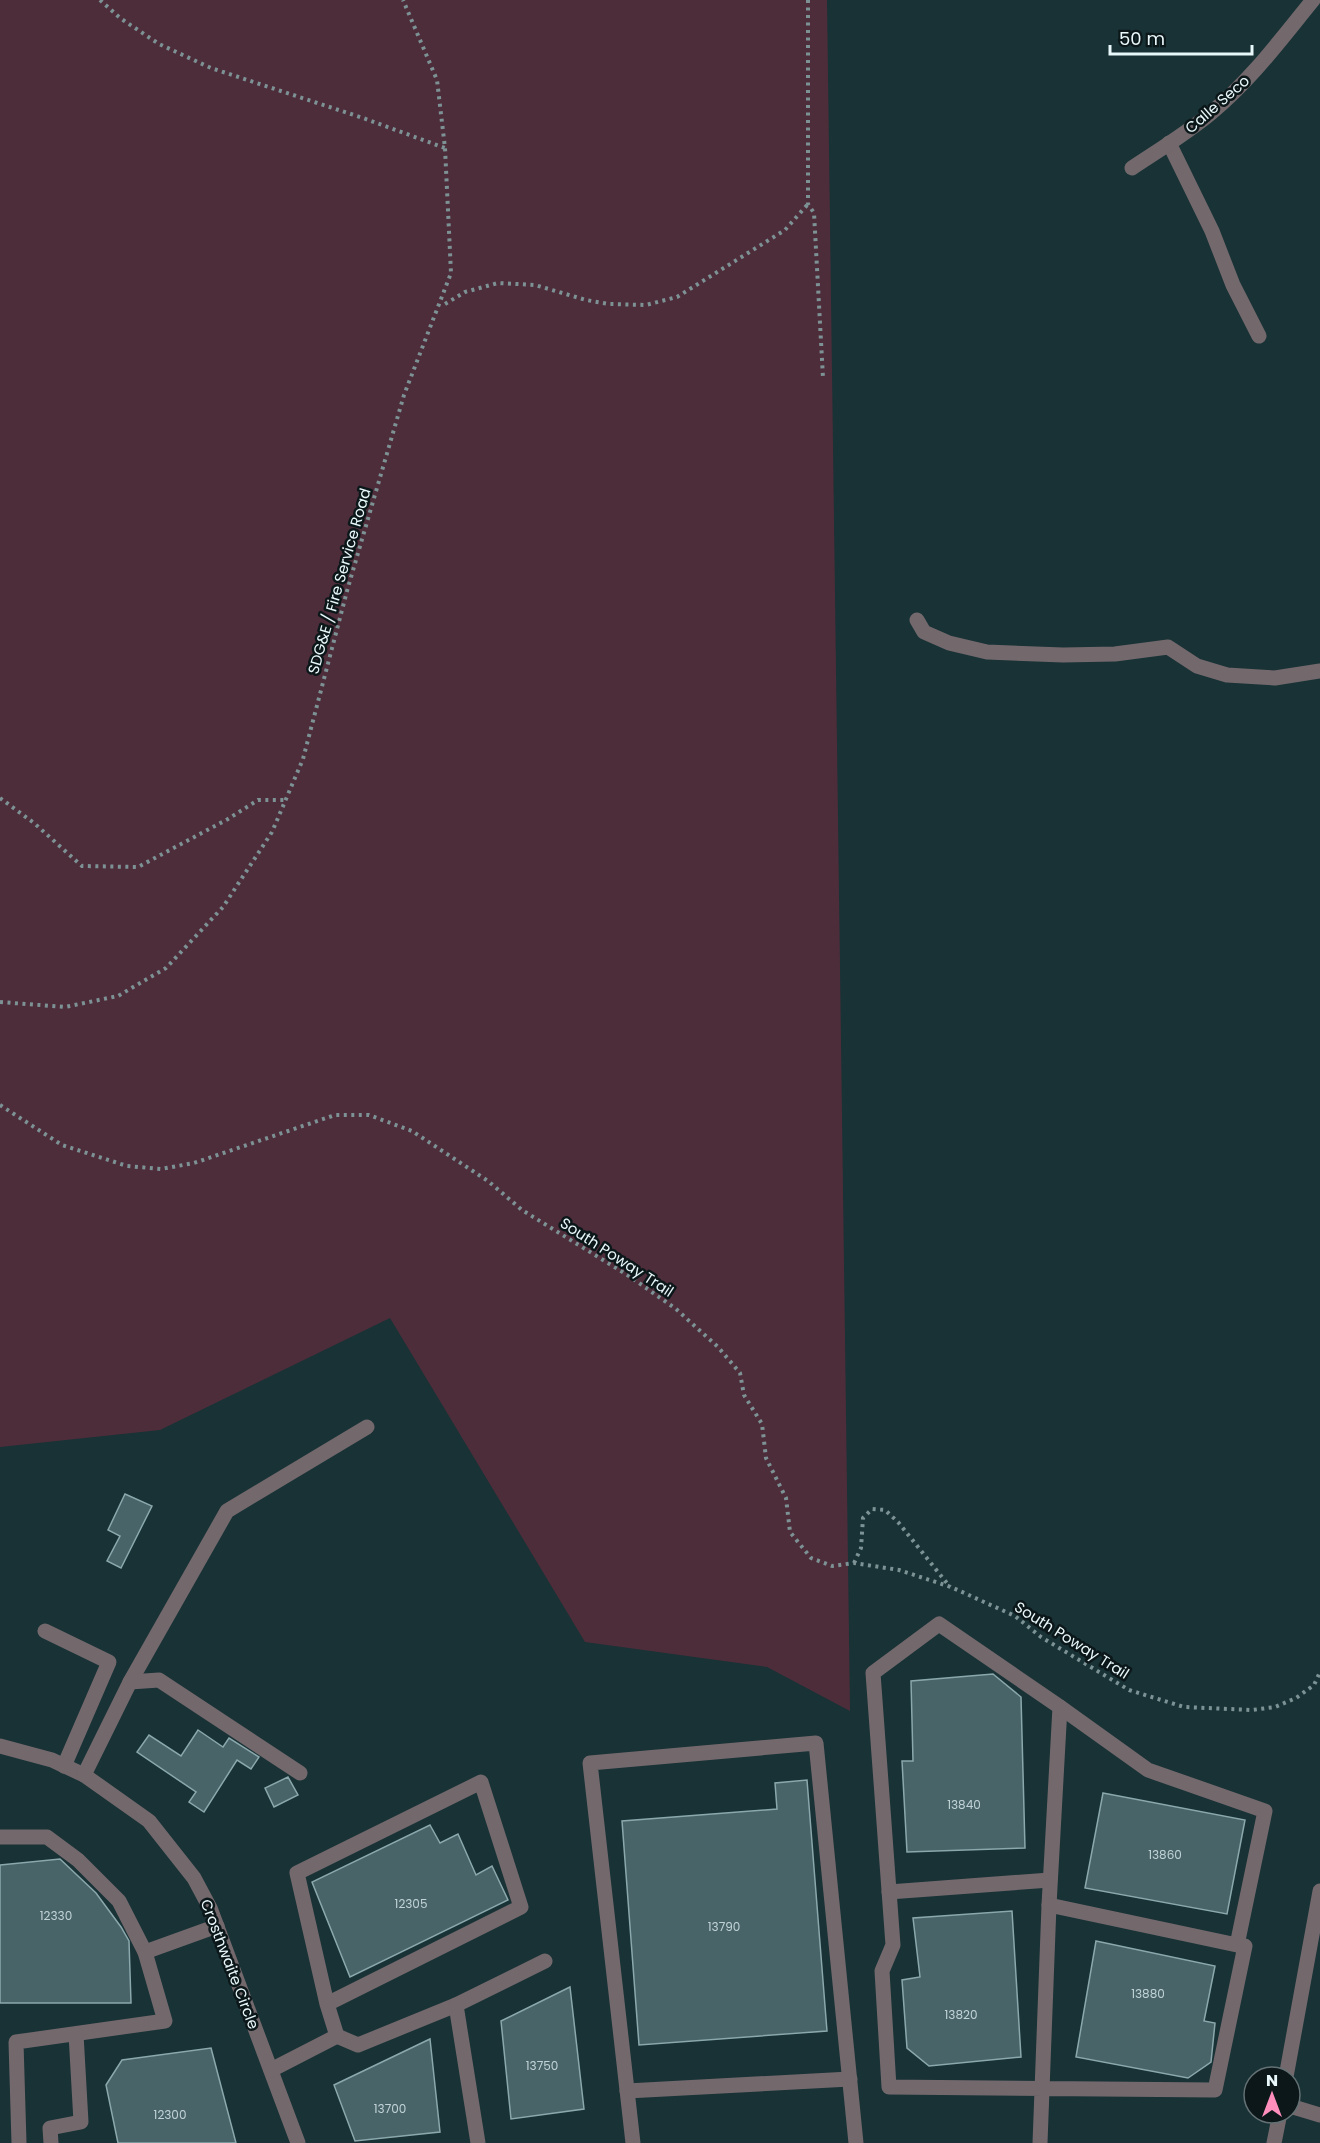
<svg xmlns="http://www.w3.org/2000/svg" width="1320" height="2143" font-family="Poppins,sans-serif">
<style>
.green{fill:#4e2d3a}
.building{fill:#496469;stroke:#8ba8ad;stroke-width:1.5}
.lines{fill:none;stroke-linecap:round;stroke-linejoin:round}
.path{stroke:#7d9295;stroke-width:4;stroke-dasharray:3 4.5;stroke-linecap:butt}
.minor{stroke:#73686c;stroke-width:15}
.labels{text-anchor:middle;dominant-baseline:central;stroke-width:5;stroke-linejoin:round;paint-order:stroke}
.number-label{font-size:12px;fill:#c1d3d6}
.street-label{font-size:15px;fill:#e9f8fb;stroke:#0c171a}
</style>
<rect width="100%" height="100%" fill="#183236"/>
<!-- green -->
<polygon class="green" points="0,0 827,0 850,1711 767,1667 585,1642 390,1318 160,1430 0,1447"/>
<!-- building -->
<g class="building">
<polygon points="125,1494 152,1506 121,1568 107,1561 120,1536 108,1530"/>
<polygon points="993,1674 1021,1697 1025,1848 907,1852 902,1761 913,1761 911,1681"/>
<polygon points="198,1730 223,1747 229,1738 259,1757 251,1769 237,1760 204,1812 189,1802 196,1792 137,1752 149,1735 181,1756"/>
<polygon points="288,1777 298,1795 274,1807 265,1788"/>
<polygon points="807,1780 827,2031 639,2045 622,1821 777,1809 775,1783"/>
<polygon points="1103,1793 1245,1820 1227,1914 1085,1888"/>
<polygon points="430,1825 440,1843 458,1834 476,1875 492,1866 508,1900 350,1977 312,1882"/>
<polygon points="60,1859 96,1893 121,1927 129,1941 131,2003 0,2003 0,1865"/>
<polygon points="1012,1911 1021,2057 929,2066 907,2048 902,1980 920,1977 913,1918"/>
<polygon points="1096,1941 1215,1966 1204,2021 1215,2023 1211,2062 1188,2078 1076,2057"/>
<polygon points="570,1987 584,2109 511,2119 501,2021"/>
<polygon points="430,2039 440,2132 355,2141 334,2085"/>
<polygon points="211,2048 236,2143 118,2143 106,2085 122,2060"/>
</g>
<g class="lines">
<!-- path -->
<g class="path">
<polyline points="100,0 120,18 159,44 211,68 363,118 445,148"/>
<polyline points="808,0 808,204 814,213 823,378"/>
<polyline points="445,304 465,292 498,283 535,285 586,300 609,304 646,305 677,297 785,230 808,204"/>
<polyline points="0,798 34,823 82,866 138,867 228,819 258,800 286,800"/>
<polyline points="0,1002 65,1007 118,996 166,968 223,907 272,832 303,759 347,591 404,395 451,273 445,148 437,80 403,0"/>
<polyline points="0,1105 62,1145 127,1166 161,1169 194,1163 335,1115 369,1115 412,1131 488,1181 522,1210 629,1276 676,1309 718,1347 740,1373 744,1395 762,1424 766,1458 786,1498 790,1532 811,1558 832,1566 854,1563 899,1570 951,1587 1015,1616 1041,1637 1129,1690 1184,1707 1252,1710 1275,1707 1296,1698 1314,1685 1320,1672"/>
<polyline points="854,1563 861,1548 863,1518 872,1509 885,1510 898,1522 950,1587"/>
</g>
<!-- minor -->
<g class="minor">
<polyline points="1169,143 1212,231 1233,285 1259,336"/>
<path d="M1132 168C1159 150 1187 133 1211 113 1251 80 1281 39 1313 0"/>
<polyline points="917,620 924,632 949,643 987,652 1063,655 1115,654 1168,647 1197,666 1227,675 1275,678 1320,671"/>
<polyline points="45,1631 109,1662 64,1766"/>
<polyline points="130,1682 227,1511 367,1427"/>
<polyline points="0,1746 52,1760 84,1775 149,1821 194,1878 210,1908 298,2143"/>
<polyline points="84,1775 130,1682 159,1680 300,1773"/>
<polyline points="0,1837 47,1837 78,1860 119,1901 145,1952 217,1926"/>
<polyline points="889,1892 1050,1880"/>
<polyline points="1049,1905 1060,1707"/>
<polyline points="337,2036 358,2045 456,2005"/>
<polyline points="271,2070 337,2036 327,2004 297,1873 481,1782 521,1907 327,2004"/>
<polyline points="1286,2077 1320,1891"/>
<polyline points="627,2091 850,2079"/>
<polyline points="1290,2106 1320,2115"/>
<polyline points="19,2143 16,2042 165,2021 145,1952"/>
<polyline points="51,2143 50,2128 81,2122 76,2034"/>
<polyline points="478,2143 456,2005 545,1961"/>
<polyline points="633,2143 590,1763 816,1743 856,2143"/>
<polyline points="1040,2143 1049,1905 1237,1945 1245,1946 1215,2090 889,2087 882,1971 893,1945 873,1673 939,1624 1060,1707 1148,1770 1265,1811 1237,1945"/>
<polyline points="1274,2143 1280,2113"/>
</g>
</g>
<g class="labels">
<!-- number labels -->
<g class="number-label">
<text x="964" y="1804">13840</text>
<text x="1165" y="1854">13860</text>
<text x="411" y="1903">12305</text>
<text x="56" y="1915">12330</text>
<text x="724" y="1926">13790</text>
<text x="1148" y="1993">13880</text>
<text x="961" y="2014">13820</text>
<text x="542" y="2065">13750</text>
<text x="390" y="2108">13700</text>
<text x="170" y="2114">12300</text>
</g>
<!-- street labels -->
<g class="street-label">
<text transform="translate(1217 104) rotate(-41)">Calle Seco</text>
<text transform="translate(339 581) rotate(-74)">SDG&amp;E / Fire Service Road</text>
<text transform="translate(617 1257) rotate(33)">South Poway Trail</text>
<text transform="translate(1072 1640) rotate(32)">South Poway Trail</text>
<text transform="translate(230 1964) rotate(69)">Crosthwaite Circle</text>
</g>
</g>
<!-- north arrow -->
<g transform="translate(1272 2095)"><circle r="28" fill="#0c171a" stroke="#647174" stroke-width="1.5"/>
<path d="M0-4.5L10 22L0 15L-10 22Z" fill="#fe8ebc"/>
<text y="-9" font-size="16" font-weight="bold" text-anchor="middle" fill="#e9f8fb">N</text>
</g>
<!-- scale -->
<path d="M1110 45v9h142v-9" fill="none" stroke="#e9f8fb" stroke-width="3"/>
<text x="1119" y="45" font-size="18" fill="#e9f8fb" stroke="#0c171a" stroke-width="4.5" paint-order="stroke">50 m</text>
</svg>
